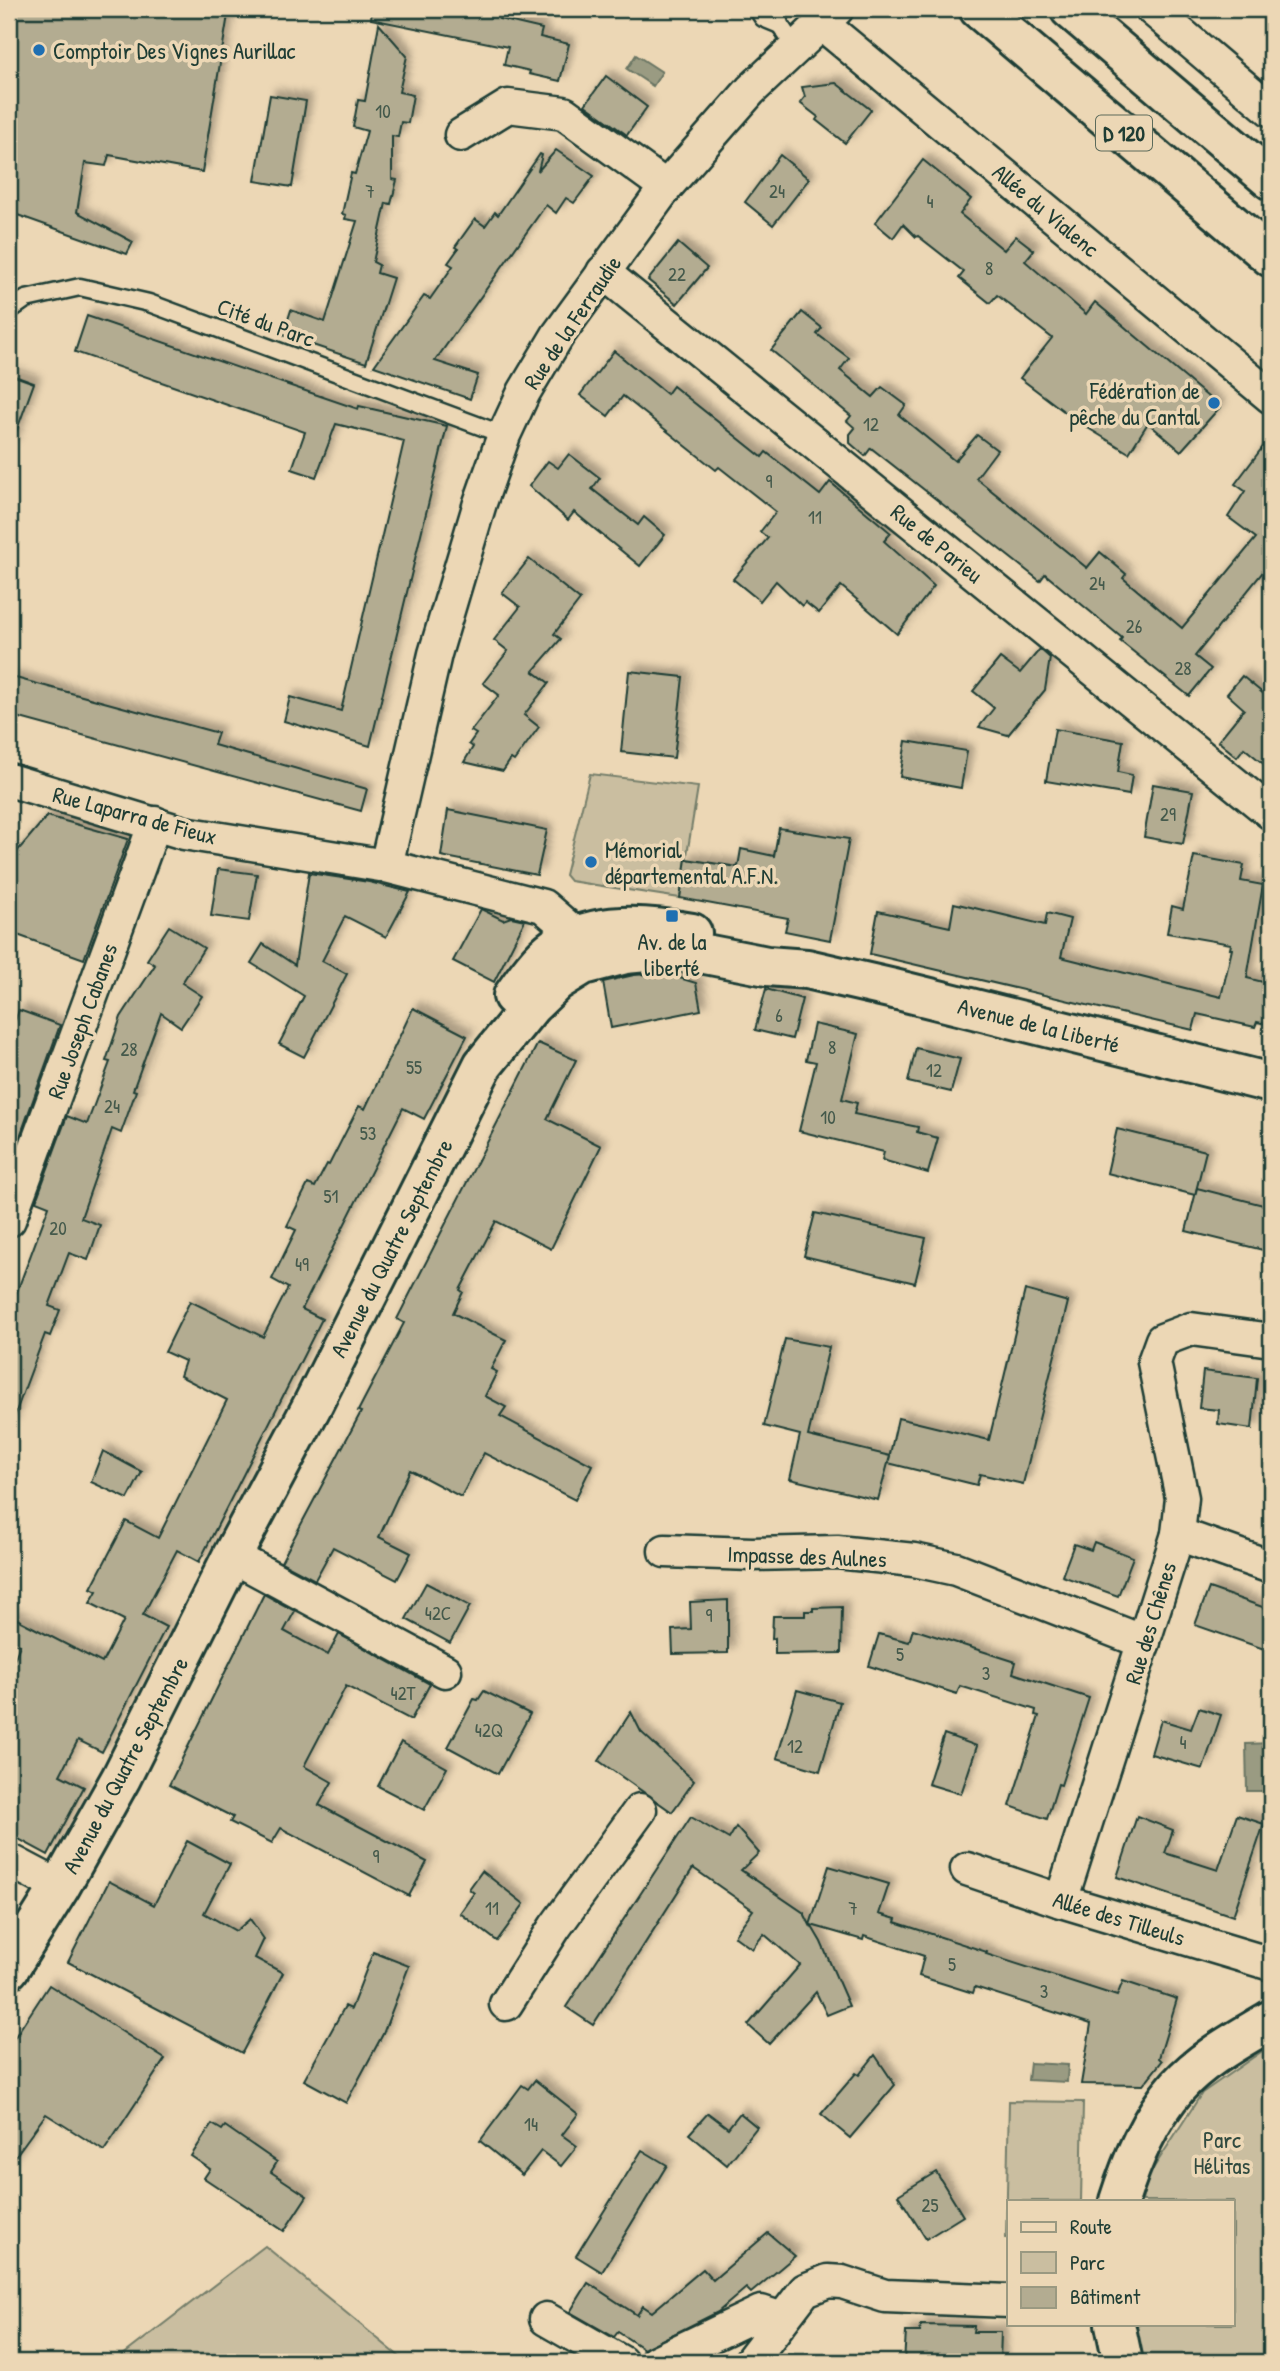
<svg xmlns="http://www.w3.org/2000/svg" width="1280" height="2371" font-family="'Patrick Hand',sans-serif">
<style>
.green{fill:#cabea0;stroke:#747e6a;stroke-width:2}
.water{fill:#9a9b82;stroke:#697563;stroke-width:2}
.building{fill:#b3ac91;stroke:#1f3d34;stroke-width:2;filter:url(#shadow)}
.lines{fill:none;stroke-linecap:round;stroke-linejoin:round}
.service-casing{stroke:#1f3d34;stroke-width:21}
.minor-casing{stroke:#1f3d34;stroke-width:37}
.tertiary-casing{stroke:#1f3d34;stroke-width:44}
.secondary-casing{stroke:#1f3d34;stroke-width:44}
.primary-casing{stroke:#1f3d34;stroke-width:44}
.service{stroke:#ecd7b5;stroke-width:16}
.minor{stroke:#ecd7b5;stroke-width:32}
.tertiary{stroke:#ecd7b5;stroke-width:38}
.secondary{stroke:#ecd7b5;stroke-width:38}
.primary{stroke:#ecd7b5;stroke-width:38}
.poi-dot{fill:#1f6fb2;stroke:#ecd7b5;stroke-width:2.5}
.labels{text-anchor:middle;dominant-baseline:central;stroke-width:7;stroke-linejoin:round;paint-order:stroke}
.number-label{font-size:19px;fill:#44594b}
.shield{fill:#ecd7b5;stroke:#5c6b5b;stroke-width:2}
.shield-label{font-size:21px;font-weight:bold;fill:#1f3d34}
.poi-label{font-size:23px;fill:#1f3d34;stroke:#ecd7b5;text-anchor:start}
.street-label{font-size:23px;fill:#1f3d34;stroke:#ecd7b5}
.park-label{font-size:23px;fill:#304a3f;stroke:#ecd7b5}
</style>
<defs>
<filter id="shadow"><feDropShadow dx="6" dy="-6" stdDeviation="3.5" flood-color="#0004"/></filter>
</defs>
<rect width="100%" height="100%" fill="#ecd7b5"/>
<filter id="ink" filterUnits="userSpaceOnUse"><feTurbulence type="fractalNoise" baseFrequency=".0143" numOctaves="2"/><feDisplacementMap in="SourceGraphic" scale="14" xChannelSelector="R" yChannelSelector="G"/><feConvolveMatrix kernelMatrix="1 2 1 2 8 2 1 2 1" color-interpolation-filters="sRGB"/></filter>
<g filter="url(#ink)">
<!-- green -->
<g class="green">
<polygon points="590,774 698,787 680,898 570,881 565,875"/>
<polygon points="1271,2045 1271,2362 1142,2362 1136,2324 1233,2324 1233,2201 1142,2201 1147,2178 1202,2093"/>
<polygon points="1009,2101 1083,2102 1081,2201 1009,2201 1009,2238 1006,2238"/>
<polygon points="265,2246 406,2362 114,2362"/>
</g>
<!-- water -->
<g class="water">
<polygon points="636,55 662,72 653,86 627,69"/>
<polygon points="1271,1743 1271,1791 1247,1791 1246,1744"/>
<polygon points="1030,2063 1068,2065 1067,2082 1028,2080"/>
</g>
<!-- building -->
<g class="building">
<polygon points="9,9 229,9 202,172 109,155 106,166 85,163 77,212 133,242 127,254 9,212"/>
<polygon points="372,9 480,9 500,14 499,19 542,29 540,37 569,44 560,81 529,74 530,71 504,65 508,47 371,19"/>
<polygon points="379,24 407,56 399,92 413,95 408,123 401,122 398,137 392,136 392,179 397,180 391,204 386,203 373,262 379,265 377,273 393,278 366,363 283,335 291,310 325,322 357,221 345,219 346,215 342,214 351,173 355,174 367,131 353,127 358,100 365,101"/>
<polygon points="606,76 647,107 627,135 585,105"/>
<polygon points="836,83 871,110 845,143 816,120 818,117 800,103 805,97 802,87"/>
<polygon points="270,95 306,101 292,187 255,181"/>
<polygon points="556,150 594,176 574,203 566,198 556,213 546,205 435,361 478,375 470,399 374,366 424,296 430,299 453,266 448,263 458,249 455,247 475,219 485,226 495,212 498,215 540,154 542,155 538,171"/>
<polygon points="780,155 809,179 773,225 745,202"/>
<polygon points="923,160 971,199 960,214 1004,250 1016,236 1034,250 1025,261 1086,314 1095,302 1220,407 1181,451 1148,423 1129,453 1078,422 1020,378 1052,338 997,295 990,303 959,278 964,272 918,236 916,237 903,224 893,238 875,223"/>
<polygon points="678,243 707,268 677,304 648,280"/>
<polygon points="802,312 822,328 817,334 849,358 840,370 873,397 882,387 906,405 899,415 955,461 977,435 997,450 976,478 1087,568 1100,552 1126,574 1123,578 1182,628 1256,538 1228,517 1245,491 1235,484 1271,436 1271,562 1195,656 1211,669 1189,696 1120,641 1122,638 1045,574 1040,581 871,448 865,456 850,443 850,434 855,428 847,421 851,416 771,350"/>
<polygon points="87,316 358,409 359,406 447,426 370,746 284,721 290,697 341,711 404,441 336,424 316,477 292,469 305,432 75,352"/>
<polygon points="614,351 667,394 673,386 762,457 766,452 820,495 830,482 891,533 884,541 934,586 897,634 841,586 819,613 805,602 802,606 776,581 760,601 733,579 768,538 760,532 776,512 719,467 716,470 623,396 608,416 580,395"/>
<polygon points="9,374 34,383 11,446 9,445"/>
<polygon points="569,454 600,478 592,489 638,525 644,517 665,535 640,566 574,512 568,520 529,486 548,461 558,468"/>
<polygon points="529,559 580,600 554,634 561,639 533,671 549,683 524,715 539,727 514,761 511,759 503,771 464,762 473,747 469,744 476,734 471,731 499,695 483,683 508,651 494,640 520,607 502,593"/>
<polygon points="1040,649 1050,658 1045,690 1008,735 979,727 994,708 973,691 1000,658 1020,673"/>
<polygon points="629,671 683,677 674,758 621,752"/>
<polygon points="1242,676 1271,700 1271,770 1244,748 1237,757 1218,741 1244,709 1227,694"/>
<polygon points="12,677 218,733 214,745 367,789 361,811 9,715 9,689"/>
<polygon points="1055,729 1123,741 1118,772 1132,775 1129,795 1046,781"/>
<polygon points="906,741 967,751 961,788 900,777"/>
<polygon points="1153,784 1193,791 1183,844 1144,837"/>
<polygon points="448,810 547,830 537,875 441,856"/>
<polygon points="47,816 128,839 84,959 9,932 9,861"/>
<polygon points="779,828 849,839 830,940 785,931 788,918 680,898 686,859 738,867 741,849 774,856"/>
<polygon points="1194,856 1244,865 1241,881 1263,885 1247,978 1271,984 1271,1025 1257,1022 1255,1027 1197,1014 1193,1030 870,954 878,911 950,927 954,903 1045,925 1047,913 1070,919 1061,957 1221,997 1232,949 1230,949 1231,944 1167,933 1172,906 1183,909"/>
<polygon points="218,869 257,874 249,921 211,916"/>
<polygon points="309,873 369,882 410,892 386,937 345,916 322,961 347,974 304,1057 279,1044 304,996 251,963 263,944 295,965"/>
<polygon points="481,909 503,920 511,917 525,920 494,982 453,961"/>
<polygon points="169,926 204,948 182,983 202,996 181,1027 161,1013 133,1090 136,1091 121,1133 112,1129 81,1218 100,1225 88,1260 69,1253 49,1306 60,1310 50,1336 45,1334 11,1425 9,1425 9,1313 49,1206 36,1201 67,1116 87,1124 110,1062 106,1061 121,1017 155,965 147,960"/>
<polygon points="663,973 696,983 701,1010 611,1028 603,982 634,975"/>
<polygon points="766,989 802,999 792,1039 755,1030"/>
<polygon points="413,1008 467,1036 424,1119 403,1108 302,1309 322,1319 199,1562 177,1550 143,1615 166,1627 102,1752 78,1740 60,1775 84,1787 48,1855 9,1834 9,1673 20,1645 9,1642 9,1615 102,1663 124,1620 90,1603 97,1591 91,1588 126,1521 158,1538 227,1400 180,1376 185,1361 165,1352 190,1301 263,1337 288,1288 272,1279 296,1230 287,1226 308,1184 315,1187 327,1164 329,1165 359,1106 365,1109"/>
<polygon points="19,1010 60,1025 9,1167 9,1037"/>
<polygon points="814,1024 858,1034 842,1099 857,1103 854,1114 918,1127 917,1132 938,1138 928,1173 882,1160 884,1152 799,1131 816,1062 806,1060"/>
<polygon points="538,1043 576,1060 547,1119 601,1146 551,1249 496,1221 460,1290 463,1292 453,1313 506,1340 491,1369 497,1372 485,1396 506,1407 500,1416 592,1465 575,1500 484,1453 461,1497 410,1470 379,1537 411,1553 397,1580 333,1547 315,1580 281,1562 361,1412 358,1411 404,1323 397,1319"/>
<polygon points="916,1048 960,1059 951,1092 908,1082"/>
<polygon points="1117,1129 1206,1151 1195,1195 1107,1173"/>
<polygon points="1197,1188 1271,1207 1271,1252 1186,1231"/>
<polygon points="815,1213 926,1238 915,1283 804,1256"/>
<polygon points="1025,1290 1068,1302 1023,1484 980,1474 977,1485 888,1463 898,1418 989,1440"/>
<polygon points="785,1339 829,1347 808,1436 890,1456 878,1500 790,1479 800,1435 764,1426"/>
<polygon points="1203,1371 1257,1378 1252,1429 1218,1424 1219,1410 1199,1408"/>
<polygon points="103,1451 142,1472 128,1499 91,1482"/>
<polygon points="1094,1542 1133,1557 1118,1596 1062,1576 1074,1544 1091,1550"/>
<polygon points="426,1583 470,1606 450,1643 406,1619"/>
<polygon points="1209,1588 1271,1610 1271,1630 1264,1649 1195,1625"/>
<polygon points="264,1594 295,1611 284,1631 328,1655 339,1634 430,1684 411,1720 346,1686 304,1766 332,1782 319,1805 427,1862 409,1896 281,1828 272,1843 230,1822 233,1817 169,1785"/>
<polygon points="728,1600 728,1653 673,1654 672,1630 691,1629 690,1602"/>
<polygon points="842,1607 841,1653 775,1654 775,1638 772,1639 773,1616 805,1616 805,1611 813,1611 813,1608"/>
<polygon points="913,1629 1016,1662 1013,1673 1089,1698 1061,1785 1058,1784 1047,1819 1010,1806 1039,1716 1035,1715 1036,1710 960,1686 957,1694 869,1666 879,1634 909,1642"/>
<polygon points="797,1690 840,1702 820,1771 777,1758"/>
<polygon points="484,1691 530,1714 498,1774 448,1747 474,1699 478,1700"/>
<polygon points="1199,1708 1221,1715 1203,1769 1151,1754 1161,1720 1191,1729"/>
<polygon points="631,1712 641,1732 694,1781 672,1812 599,1761"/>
<polygon points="944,1734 977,1746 961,1794 928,1784"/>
<polygon points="401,1742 447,1768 424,1810 378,1786"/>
<polygon points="1237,1815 1264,1824 1233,1916 1117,1877 1137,1816 1173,1830 1165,1853 1218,1870"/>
<polygon points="691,1817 729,1839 736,1827 759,1853 741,1870 804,1913 810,1925 829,1866 889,1884 879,1914 896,1919 895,1922 987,1952 986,1954 1117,1996 1123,1981 1177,1999 1159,2058 1162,2061 1143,2085 1081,2084 1091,2024 975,1987 973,1993 919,1976 924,1956 864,1936 863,1940 811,1925 821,1942 849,2006 827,2015 816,1992 769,2044 748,2025 800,1965 764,1934 752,1949 734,1936 753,1910 693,1868 593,2025 566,2007"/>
<polygon points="187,1841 230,1864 204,1913 236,1931 250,1919 264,1939 255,1958 283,1973 242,2053 68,1962 109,1881 154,1905"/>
<polygon points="482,1871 524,1904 497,1941 460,1913 474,1893 469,1889"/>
<polygon points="373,1952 409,1966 383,2034 346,2103 304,2080 345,2006 351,2009"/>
<polygon points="49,1985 165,2059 104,2151 46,2114 9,2165 9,2046"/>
<polygon points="875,2055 895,2085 850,2138 821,2114 856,2073 859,2075"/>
<polygon points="535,2080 578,2114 562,2135 577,2146 561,2166 541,2151 522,2175 480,2141 522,2085 528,2089"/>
<polygon points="708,2113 728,2128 740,2113 757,2127 727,2165 689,2134"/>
<polygon points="212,2124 222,2130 225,2126 277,2162 271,2172 307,2196 284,2231 204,2178 210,2169 191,2156"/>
<polygon points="642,2150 667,2165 602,2272 576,2256"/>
<polygon points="936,2172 963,2216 926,2239 898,2195"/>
<polygon points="768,2233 795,2256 751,2293 746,2288 718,2312 644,2349 618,2332 614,2337 570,2312 588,2283 637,2315 643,2306 652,2312 703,2269 713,2280"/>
<polygon points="921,2325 974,2326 973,2332 1001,2332 1000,2362 904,2362 906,2332 920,2332"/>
</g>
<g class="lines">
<!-- service casing -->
<g class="service-casing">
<g id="service">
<polyline points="757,9 763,18 780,25"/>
<polyline points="776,9 780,25 795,47"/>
<polyline points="9,311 26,299 80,287 149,303 504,435"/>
</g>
</g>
<!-- minor casing -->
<g class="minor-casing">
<g id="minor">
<polyline points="1152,9 1271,110"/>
<polyline points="821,23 1271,397"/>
<polyline points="461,135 508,106 564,113 666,187"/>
<polyline points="603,272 1271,813"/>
<polyline points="9,780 184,833 386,866 543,906 565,925 573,938 580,957"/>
<polyline points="386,866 435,654 480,503 504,435 524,392 558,335 666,187 751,90 837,9"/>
<polyline points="9,1220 155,823"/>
<polyline points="1178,1534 1271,1567"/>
<polyline points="665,1551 752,1554 837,1552 914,1560 956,1569 1144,1642"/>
<polyline points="232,1556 445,1671"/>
<polyline points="9,1860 60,1887"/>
<polyline points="967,1869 1061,1901 1271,1964"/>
<polyline points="1061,1901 1178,1534 1182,1498 1154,1362 1162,1340 1191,1329 1271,1340"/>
<polyline points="506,2004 555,1927 640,1810"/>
<polyline points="546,2319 621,2362"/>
<polyline points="656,2362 761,2312 782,2319"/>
<polyline points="750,2362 805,2290 828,2281 842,2282 885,2296 1009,2301"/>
</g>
</g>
<!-- tertiary casing -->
<g class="tertiary-casing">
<g id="tertiary">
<path d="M513 996C524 980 539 958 555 947 595 920 648 925 692 933"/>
<polyline points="9,1969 60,1887 121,1778 232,1556 312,1406 483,1065 531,1006 557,981 583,965 625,954 657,951 700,953 767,966 807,969 894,989 1271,1083"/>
</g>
</g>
<!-- secondary casing -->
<g class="secondary-casing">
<g id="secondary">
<path d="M1119 2201C1132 2160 1149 2119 1178 2086 1203 2058 1240 2039 1271 2020"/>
<polyline points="1115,2324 1123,2362"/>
</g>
</g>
<!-- primary casing -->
<g class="primary-casing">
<g id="primary">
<polyline points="979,9 1271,257"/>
<polyline points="1070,9 1271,180"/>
</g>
</g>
<!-- service -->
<use href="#service" class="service"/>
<!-- minor -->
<use href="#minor" class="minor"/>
<!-- tertiary -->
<use href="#tertiary" class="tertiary"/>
<!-- secondary -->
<use href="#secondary" class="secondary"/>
<!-- primary -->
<use href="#primary" class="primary"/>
</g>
</g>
<!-- markers -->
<g class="poi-dot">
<circle cx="39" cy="50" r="7"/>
<circle cx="1214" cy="403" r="7"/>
<circle cx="591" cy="862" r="7"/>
<rect x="665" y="909" width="14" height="14" rx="3.5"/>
</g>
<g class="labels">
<!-- number labels -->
<g class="number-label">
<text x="383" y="111">10</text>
<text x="370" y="191">7</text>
<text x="777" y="191">24</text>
<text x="930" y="201">4</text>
<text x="989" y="268">8</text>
<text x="677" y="274">22</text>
<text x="871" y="424">12</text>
<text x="769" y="481">9</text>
<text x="815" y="517">11</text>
<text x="1097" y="583">24</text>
<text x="1134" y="626">26</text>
<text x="1183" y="668">28</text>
<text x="1168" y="814">29</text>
<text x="779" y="1015">6</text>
<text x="832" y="1047">8</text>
<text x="129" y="1049">28</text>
<text x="414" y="1067">55</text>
<text x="934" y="1070">12</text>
<text x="112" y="1106">24</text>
<text x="828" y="1117">10</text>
<text x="368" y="1133">53</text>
<text x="331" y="1196">51</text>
<text x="58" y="1228">20</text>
<text x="302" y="1264">49</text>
<text x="438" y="1613">42C</text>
<text x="709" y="1615">9</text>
<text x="900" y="1654">5</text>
<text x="986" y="1673">3</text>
<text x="403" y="1693">42T</text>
<text x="489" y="1730">42Q</text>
<text x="1183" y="1742">4</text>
<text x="795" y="1746">12</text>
<text x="376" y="1856">9</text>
<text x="492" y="1908">11</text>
<text x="853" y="1908">7</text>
<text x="952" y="1964">5</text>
<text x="1044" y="1991">3</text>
<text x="531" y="2124">14</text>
<text x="930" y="2205">25</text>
</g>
<!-- shield labels -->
<rect class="shield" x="1096" y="115.5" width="56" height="35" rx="5"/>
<g class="shield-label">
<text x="1124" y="133">D 120</text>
</g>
<!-- poi labels -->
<g class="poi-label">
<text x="53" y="50">Comptoir Des Vignes Aurillac</text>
<text x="1200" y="390" text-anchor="end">Fédération de<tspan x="1200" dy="26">pêche du Cantal</tspan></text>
<text x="605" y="849">Mémorial<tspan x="605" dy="26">départemental A.F.N.</tspan></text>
<text x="672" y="941" text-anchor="middle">Av. de la<tspan x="672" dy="26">liberté</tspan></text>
</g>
<!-- street labels -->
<g class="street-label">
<text transform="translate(1046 210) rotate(40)">Allée du Vialenc</text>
<text transform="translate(266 322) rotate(20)">Cité du Parc</text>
<text transform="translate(572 322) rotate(-56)">Rue de la Ferraudie</text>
<text transform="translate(937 543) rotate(39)">Rue de Parieu</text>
<text transform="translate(135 815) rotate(15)">Rue Laparra de Fieux</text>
<text transform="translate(82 1021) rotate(-70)">Rue Joseph Cabanes</text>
<text transform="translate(1039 1025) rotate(14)">Avenue de la Liberté</text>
<text transform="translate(391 1248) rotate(-63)">Avenue du Quatre Septembre</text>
<text transform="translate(807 1556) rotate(2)">Impasse des Aulnes</text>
<text transform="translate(1150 1623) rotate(-73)">Rue des Chênes</text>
<text transform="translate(125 1765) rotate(-62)">Avenue du Quatre Septembre</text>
<text transform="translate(1119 1918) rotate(17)">Allée des Tilleuls</text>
</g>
<!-- park labels -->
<g class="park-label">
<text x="1222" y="2139">Parc<tspan x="1222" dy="26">Hélitas</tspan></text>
</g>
</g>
<!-- margin -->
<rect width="1280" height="2371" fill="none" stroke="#ecd7b5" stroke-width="35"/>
<rect x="18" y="18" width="1245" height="2336" fill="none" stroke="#1f3d34" stroke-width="2.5" filter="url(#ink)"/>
<!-- legend -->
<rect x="1007" y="2200" width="228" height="126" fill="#ecd7b5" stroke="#9a9981" stroke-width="2"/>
<rect x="1021" y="2222" width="35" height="10" fill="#ecd7b5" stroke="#9a9981" stroke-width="2"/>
<text x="1070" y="2234" font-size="21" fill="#1f3d34">Route</text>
<rect x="1021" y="2252" width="35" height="21" fill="#cabea0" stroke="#9a9981" stroke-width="2"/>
<text x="1070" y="2270" font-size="21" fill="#1f3d34">Parc</text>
<rect x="1021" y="2287" width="35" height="21" fill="#b3ac91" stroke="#9a9981" stroke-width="2"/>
<text x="1070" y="2304" font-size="21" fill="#1f3d34">Bâtiment</text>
</svg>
